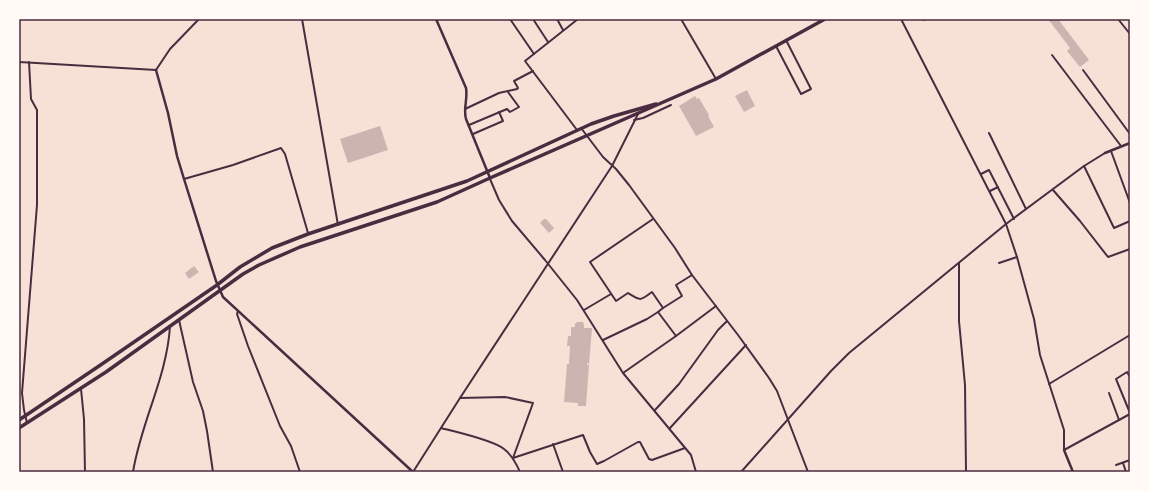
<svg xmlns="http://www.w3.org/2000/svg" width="1149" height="491" font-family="Inter,sans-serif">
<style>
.building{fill:#ccb4b1}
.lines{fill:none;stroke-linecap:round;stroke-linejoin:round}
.minor{stroke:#4a2c40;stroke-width:2}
.tertiary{stroke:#4a2c40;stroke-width:2.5}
.trunk{stroke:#4a2c40;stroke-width:3.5}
.neatline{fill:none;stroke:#4a2c40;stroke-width:1.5}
</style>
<rect width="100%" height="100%" fill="#f7e1d7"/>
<!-- building -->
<g class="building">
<polygon points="1048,19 1058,19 1089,60 1080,67 1067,51 1070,48"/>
<polygon points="747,90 755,106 744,112 735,96"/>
<polygon points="695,96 697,99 699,98 709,115 708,116 714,127 696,136 679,106"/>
<polygon points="380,126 388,150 348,163 340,139"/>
<polygon points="544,219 546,219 554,228 549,233 540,223"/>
<polygon points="194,266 199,272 189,279 185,273"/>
<polygon points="577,322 583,322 584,325 584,328 592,328 589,364 587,363 587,365 589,365 586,406 578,406 578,403 564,402 567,364 569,364 570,346 567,346 568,336 571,336 571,327 575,327 575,324"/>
</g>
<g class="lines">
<!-- minor -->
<g class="minor">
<polyline points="302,19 338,225"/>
<polyline points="510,19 534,54"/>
<polyline points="533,19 548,42"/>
<polyline points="557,19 563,30"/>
<polyline points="681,19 716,79"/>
<polyline points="901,19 1006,224 1017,257 1034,319 1040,355 1064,430 1064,450 1130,414"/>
<polyline points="923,19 924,20"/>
<polyline points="1118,19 1130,34"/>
<polyline points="776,46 801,94 811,89 786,40"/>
<polyline points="1052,55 1121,146"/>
<polyline points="19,62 156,70 170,49 199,19"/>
<polyline points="1083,70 1130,134"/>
<polyline points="465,109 499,93 517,89 518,88 514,81 533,71"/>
<polyline points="634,120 643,118 671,105"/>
<polyline points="469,125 507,109 510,112 519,107 508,92"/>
<polyline points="581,128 603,157 616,169 629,185 675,248 692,275 738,335 769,378 777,391 808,472"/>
<polyline points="577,130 525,61 578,19"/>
<polyline points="989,133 1026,209"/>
<polyline points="473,134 503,121 499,112"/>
<polyline points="1111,151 1130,203"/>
<polyline points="1084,166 1114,228 1130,221"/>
<polyline points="981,174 989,170 1014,219"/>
<polyline points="184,179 233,165 281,148 285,154 308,233"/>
<polyline points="490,179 499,200 512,221 545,260 577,300 623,373 691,455 696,472"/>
<polyline points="1053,190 1080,221 1108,257 1130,249"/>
<polyline points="990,191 998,187"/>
<path d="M653 219 590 262 616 301 628 293C641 301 640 301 652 292L663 308 658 312"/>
<polyline points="959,263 959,321 965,385 966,472"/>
<polyline points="999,263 1017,257"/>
<polyline points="663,308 682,296 676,285 692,275"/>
<polyline points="584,310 611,294"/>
<polyline points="238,311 237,314 248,346 280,426 291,446 300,472"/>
<polyline points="179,320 193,382 203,411 207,431 213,472"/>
<polyline points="603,340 647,319 658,312 676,336"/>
<polyline points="623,373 676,336 716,306"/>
<polyline points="1130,377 1127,372 1116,379 1130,413"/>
<polyline points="1049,384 1130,335"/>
<polyline points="81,389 84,419 85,472"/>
<polyline points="1109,393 1119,420"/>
<polyline points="460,398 505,397 533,403 513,458"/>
<polyline points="655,410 679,384 718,330 727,321"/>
<polyline points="27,423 24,410 22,393 37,205 37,110 31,99 29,62"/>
<path d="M441 428C456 432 493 440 504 449 512 455 516 463 520 472"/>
<polyline points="670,428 746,345"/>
<polyline points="553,444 563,472"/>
<polyline points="513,458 583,435 590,452 597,464 604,461 638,442 640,442 649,459 652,460 685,448"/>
<polyline points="1123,463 1126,472"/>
<polyline points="1116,465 1130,460"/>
<path d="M133 472C141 422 167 377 170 326"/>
<polyline points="413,472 460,398 612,166 638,114"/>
<polyline points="741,472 831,371 849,353 1006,224 1084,166 1105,153"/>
</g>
<!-- tertiary -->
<g class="tertiary">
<path d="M436 19 466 88C468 99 463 108 466 119L490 178"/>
<polyline points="156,70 168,113 177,156 184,179 216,281 223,297 413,472"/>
<polyline points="1105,153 1130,143"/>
<polyline points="1064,450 1073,472"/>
</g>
<!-- trunk -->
<g class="trunk">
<polyline points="19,420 102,364 217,285 240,267 272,248 308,234 467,181 591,124 614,116 656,104"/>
<polyline points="19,428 106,372 243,274 259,265 300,247 437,202 490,178 716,79 825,19"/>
</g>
</g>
<!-- border -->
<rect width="1149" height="491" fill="none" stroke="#fffaf5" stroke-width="40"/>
<rect x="20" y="20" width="1109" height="451" class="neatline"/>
</svg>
